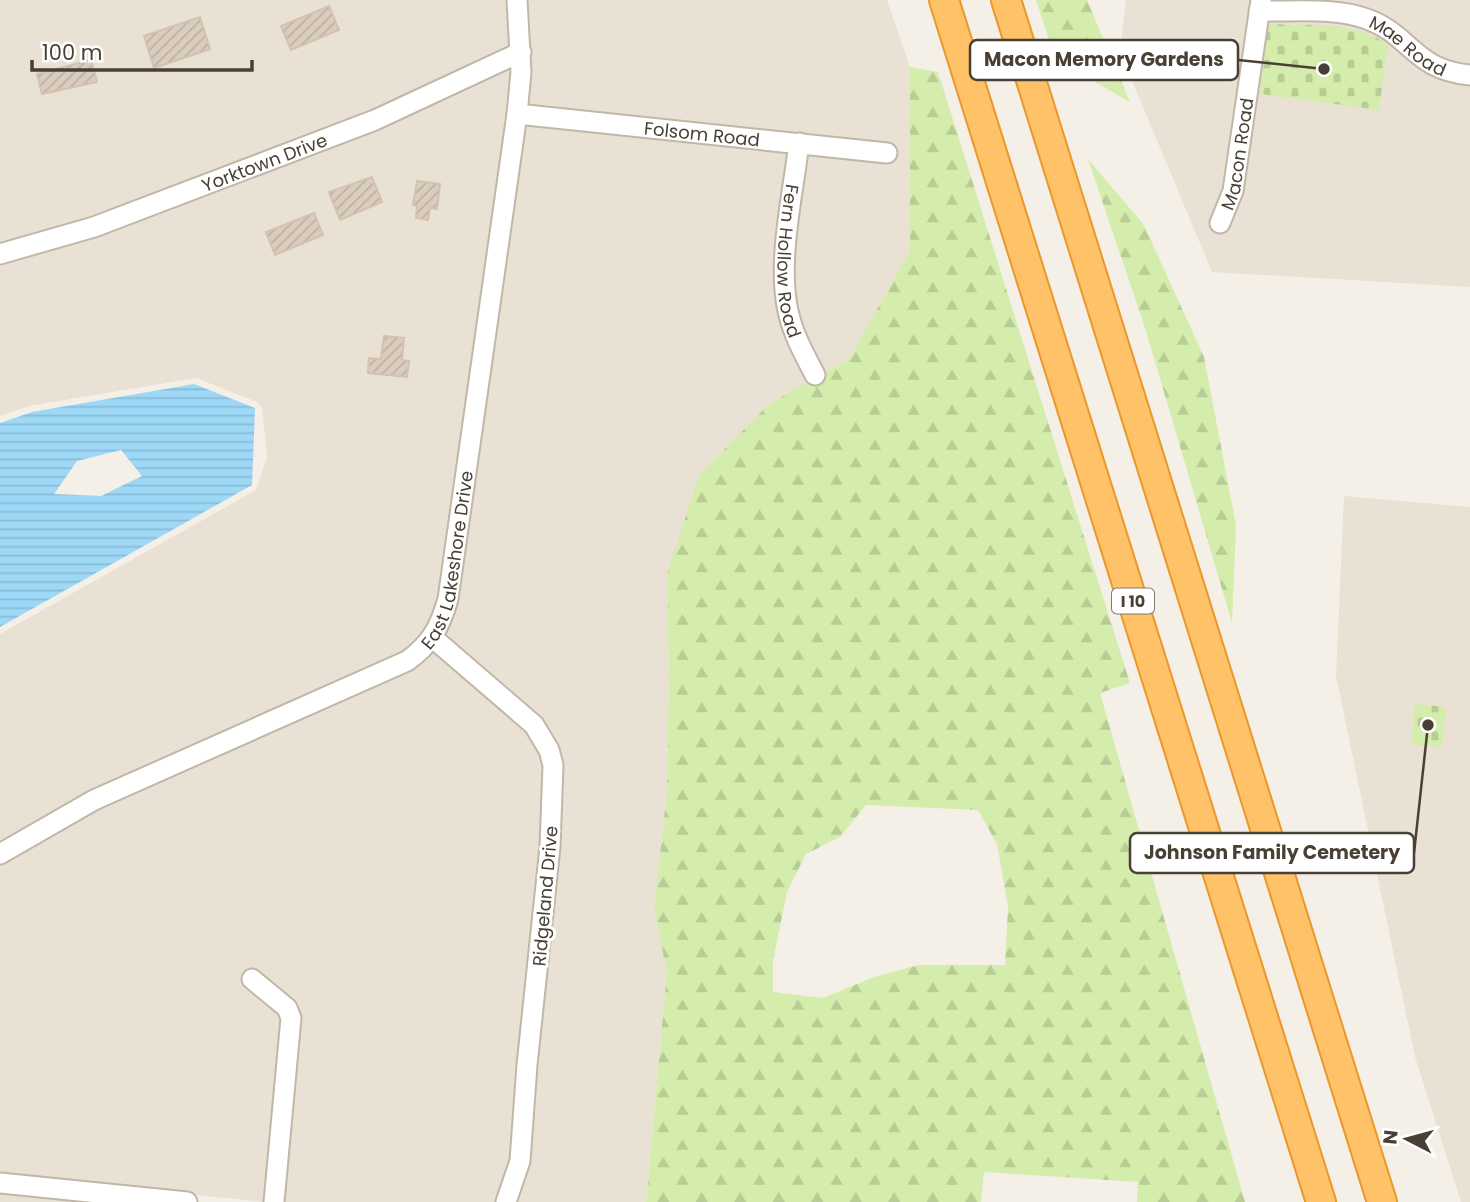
<svg xmlns="http://www.w3.org/2000/svg" width="1470" height="1202" font-family="Poppins,sans-serif">
<style>
.residential{fill:#e9e1d4}
.forest{fill:url(#forest-firs);fill-rule:evenodd}
.cemetery{fill:url(#cemetery-stones)}
.water{fill:url(#water-rules);fill-rule:evenodd}
.building{fill:url(#building-hatch);stroke:#d3c2ae;stroke-width:2}
.lines{fill:none;stroke-linecap:round;stroke-linejoin:round}
.minor-casing{stroke:#c1b7a8;stroke-width:23}
.highway-casing{stroke:#eb972b;stroke-width:32}
.minor{stroke:#fff;stroke-width:19}
.highway{stroke:#ffc268;stroke-width:28}
.labels{text-anchor:middle;dominant-baseline:central;stroke-width:6;stroke-linejoin:round;paint-order:stroke}
.shield{fill:#fff;stroke:#807972;stroke-width:2}
.shield-label{font-size:16px;font-weight:bold;fill:#494035}
.street-label{font-size:18px;fill:#494035;stroke:#fff}
.leader{fill:none;stroke:#494035;stroke-width:2.5}
.callout-dot{fill:#494035;stroke:#fff;stroke-width:2.5}
.callout{fill:#fff;stroke:#494035;stroke-width:2.5}
.callout-label{font-size:19px;text-anchor:middle;font-weight:bold;fill:#494035}
</style>
<defs>
<pattern id="forest-firs" width="22" height="20" patternUnits="userSpaceOnUse" patternTransform="scale(1.75)"><rect width="22" height="20" fill="#d4edac"/><path d="M5 1l3.5 6h-7zM16 11l3.5 6h-7z" fill="#b8cc95"/></pattern>
<pattern id="cemetery-stones" width="16" height="16" patternUnits="userSpaceOnUse" patternTransform="scale(1.75)"><rect width="16" height="16" fill="#d4edac"/><path d="M2 7V4a2 2 0 0 1 4 0v3zM10 15v-3a2 2 0 0 1 4 0v3z" fill="#b8cc95"/></pattern>
<pattern id="water-rules" width="6" height="5" patternUnits="userSpaceOnUse" patternTransform="scale(1.75)"><rect width="6" height="5" fill="#9ed8f7"/><path d="M0 2.5h6" fill="none" stroke="#8abad4"/></pattern>
<pattern id="building-hatch" width="6" height="6" patternUnits="userSpaceOnUse" patternTransform="scale(1.75)"><rect width="6" height="6" fill="#dbcdbe"/><path d="M-1 1l2-2M0 6l6-6M5 7l2-2" fill="none" stroke="#bdb1a4"/></pattern>
</defs>
<rect width="100%" height="100%" fill="#f5f0e7"/>
<!-- residential -->
<g class="residential">
<polygon points="0,0 509,0 513,47 396,104 46,235 0,246"/>
<polygon points="526,0 887,0 910,67 910,251 848,360 823,373 803,334 795,308 793,272 807,152 894,161 896,147 527,108 532,56"/>
<polygon points="1126,0 1470,0 1470,287 1212,272 1120,52"/>
<polygon points="513,63 509,114 440,597 426,633 402,655 90,794 0,845 0,634 256,490 267,457 262,408 257,402 196,378 29,406 0,416 0,261 52,249 98,234 379,127"/>
<polygon points="525,123 790,150 776,271 809,381 770,403 667,574 669,673 667,790 654,910 667,972 646,1202 515,1202 529,1162 535,1066 559,848 561,763 492,678 444,636 457,600"/>
<polygon points="1344,496 1470,507 1470,1202 1461,1202 1415,1057 1336,676"/>
<polygon points="435,648 505,708 535,739 544,766 546,792 512,1160 497,1202 282,1202 299,1017 273,984 251,969 241,980 261,994 282,1019 265,1202 0,1176 0,864 98,807 411,668"/>
<polygon points="0,1191 113,1202 0,1202"/>
</g>
<!-- forest -->
<g class="forest">
<polygon points="1036,0 1087,0 1130,102 1055,59"/>
<path d="M910 67 938 72 1130 683 1100 693 1245 1202H1137L1138 1182 984 1172 981 1202H646L667 972 654 910 667 790 669 673 667 574 699 475 770 403 809 381 811 385 826 379 823 373 848 360 910 251ZM866 805 978 810 997 844 1008 907 1005 965H919L874 977 823 998 773 992V961L787 892 806 854 840 837Z"/>
<polygon points="1088,159 1144,225 1204,357 1236,525 1232,623 1146,331"/>
</g>
<!-- cemetery -->
<g class="cemetery">
<path d="M1268 24C1310 26 1354 20 1388 45L1379 110 1260 94Z"/>
<polygon points="1415,704 1446,707 1442,747 1411,744"/>
</g>
<!-- water -->
<path class="water" d="M194 384 255 408 252 485 0 627V423L32 412ZM121 450 142 476 101 496 54 494 77 461Z"/>
<!-- building -->
<g class="building">
<polygon points="329,6 339,30 291,50 281,26"/>
<polygon points="200,17 210,49 154,68 144,36"/>
<polygon points="91,60 97,82 42,94 37,74"/>
<polygon points="372,177 382,202 340,220 329,192"/>
<polygon points="417,181 440,184 437,209 430,208 428,220 416,218 417,206 413,205"/>
<polygon points="314,213 323,235 275,255 266,232"/>
<polygon points="384,336 404,338 402,360 409,361 407,377 368,373 369,358 381,359"/>
</g>
<g class="lines">
<!-- minor casing -->
<g class="minor-casing">
<g id="minor">
<path id="s1" d="M1259 11C1293 12 1335 7 1367 19 1411 35 1414 70 1470 75"/>
<path id="s2" d="M517 114 887 153"/>
<path id="s3" d="M799 143C793 194 777 261 788 311 793 334 804 354 815 375"/>
<path id="s4" d="M1220 223 1233 191 1261 0"/>
<path id="s5" d="M0 254 94 227 375 120 521 52"/>
<polyline points="433,638 534,725 549,750 553,765 550,847 527,1065 520,1161 506,1202"/>
<path id="s6" d="M0 854 94 800 407 661C431 644 440 627 448 599L517 114 521 72 517 0"/>
<polyline points="252,979 287,1008 291,1018 274,1202"/>
<polyline points="0,1183 187,1202"/>
</g>
</g>
<!-- highway casing -->
<g class="highway-casing">
<g id="highway">
<polyline points="944,0 1321,1202"/>
<polyline points="1006,0 1382,1202"/>
</g>
</g>
<!-- minor -->
<use href="#minor" class="minor"/>
<!-- highway -->
<use href="#highway" class="highway"/>
</g>
<g class="labels">
<!-- shield labels -->
<rect class="shield" x="1112" y="588.5" width="42" height="25" rx="5"/>
<g class="shield-label">
<text x="1133" y="601">I 10</text>
</g>
<!-- street labels -->
<g class="street-label">
<text stroke="none"><textPath href="#s1" startOffset="158">Mae Road</textPath></text>
<text stroke="none"><textPath href="#s2" startOffset="186">Folsom Road</textPath></text>
<text stroke="none"><textPath href="#s4" startOffset="72">Macon Road</textPath></text>
<text stroke="none"><textPath href="#s5" startOffset="280">Yorktown Drive</textPath></text>
<text stroke="none"><textPath href="#s3" startOffset="119">Fern Hollow Road</textPath></text>
<text stroke="none"><textPath href="#s6" startOffset="565">East Lakeshore Drive</textPath></text>
<text transform="translate(545 896) rotate(-85)">Ridgeland Drive</text>
</g>
</g>
<!-- callouts -->
<path class="leader" d="M1324 69L1238 60M1428 725L1414 853"/>
<g class="callout-dot">
<circle cx="1324" cy="69" r="7"/>
<circle cx="1428" cy="725" r="7"/>
</g>
<g class="callout">
<rect x="970" y="40" width="268" height="40" rx="7"/>
<rect x="1130" y="833" width="284" height="40" rx="7"/>
</g>
<g class="callout-label">
<text x="1104" y="66">Macon Memory Gardens</text>
<text x="1272" y="859">Johnson Family Cemetery</text>
</g>
<!-- north arrow -->
<g transform="translate(1407 1139) rotate(276)" stroke="#ffffff" stroke-width="5" paint-order="stroke">
<path d="M0-5L12 26L0 18L-12 26Z" fill="#494035"/>
<text y="-10" font-size="19" font-weight="bold" text-anchor="middle" fill="#494035">N</text>
</g>
<!-- scale -->
<path d="M32 60v10h220v-10" fill="none" stroke="#494035" stroke-width="3.5"/>
<text x="42" y="60" font-size="21" fill="#494035" stroke="#ffffff" stroke-width="5" paint-order="stroke">100 m</text>
</svg>
